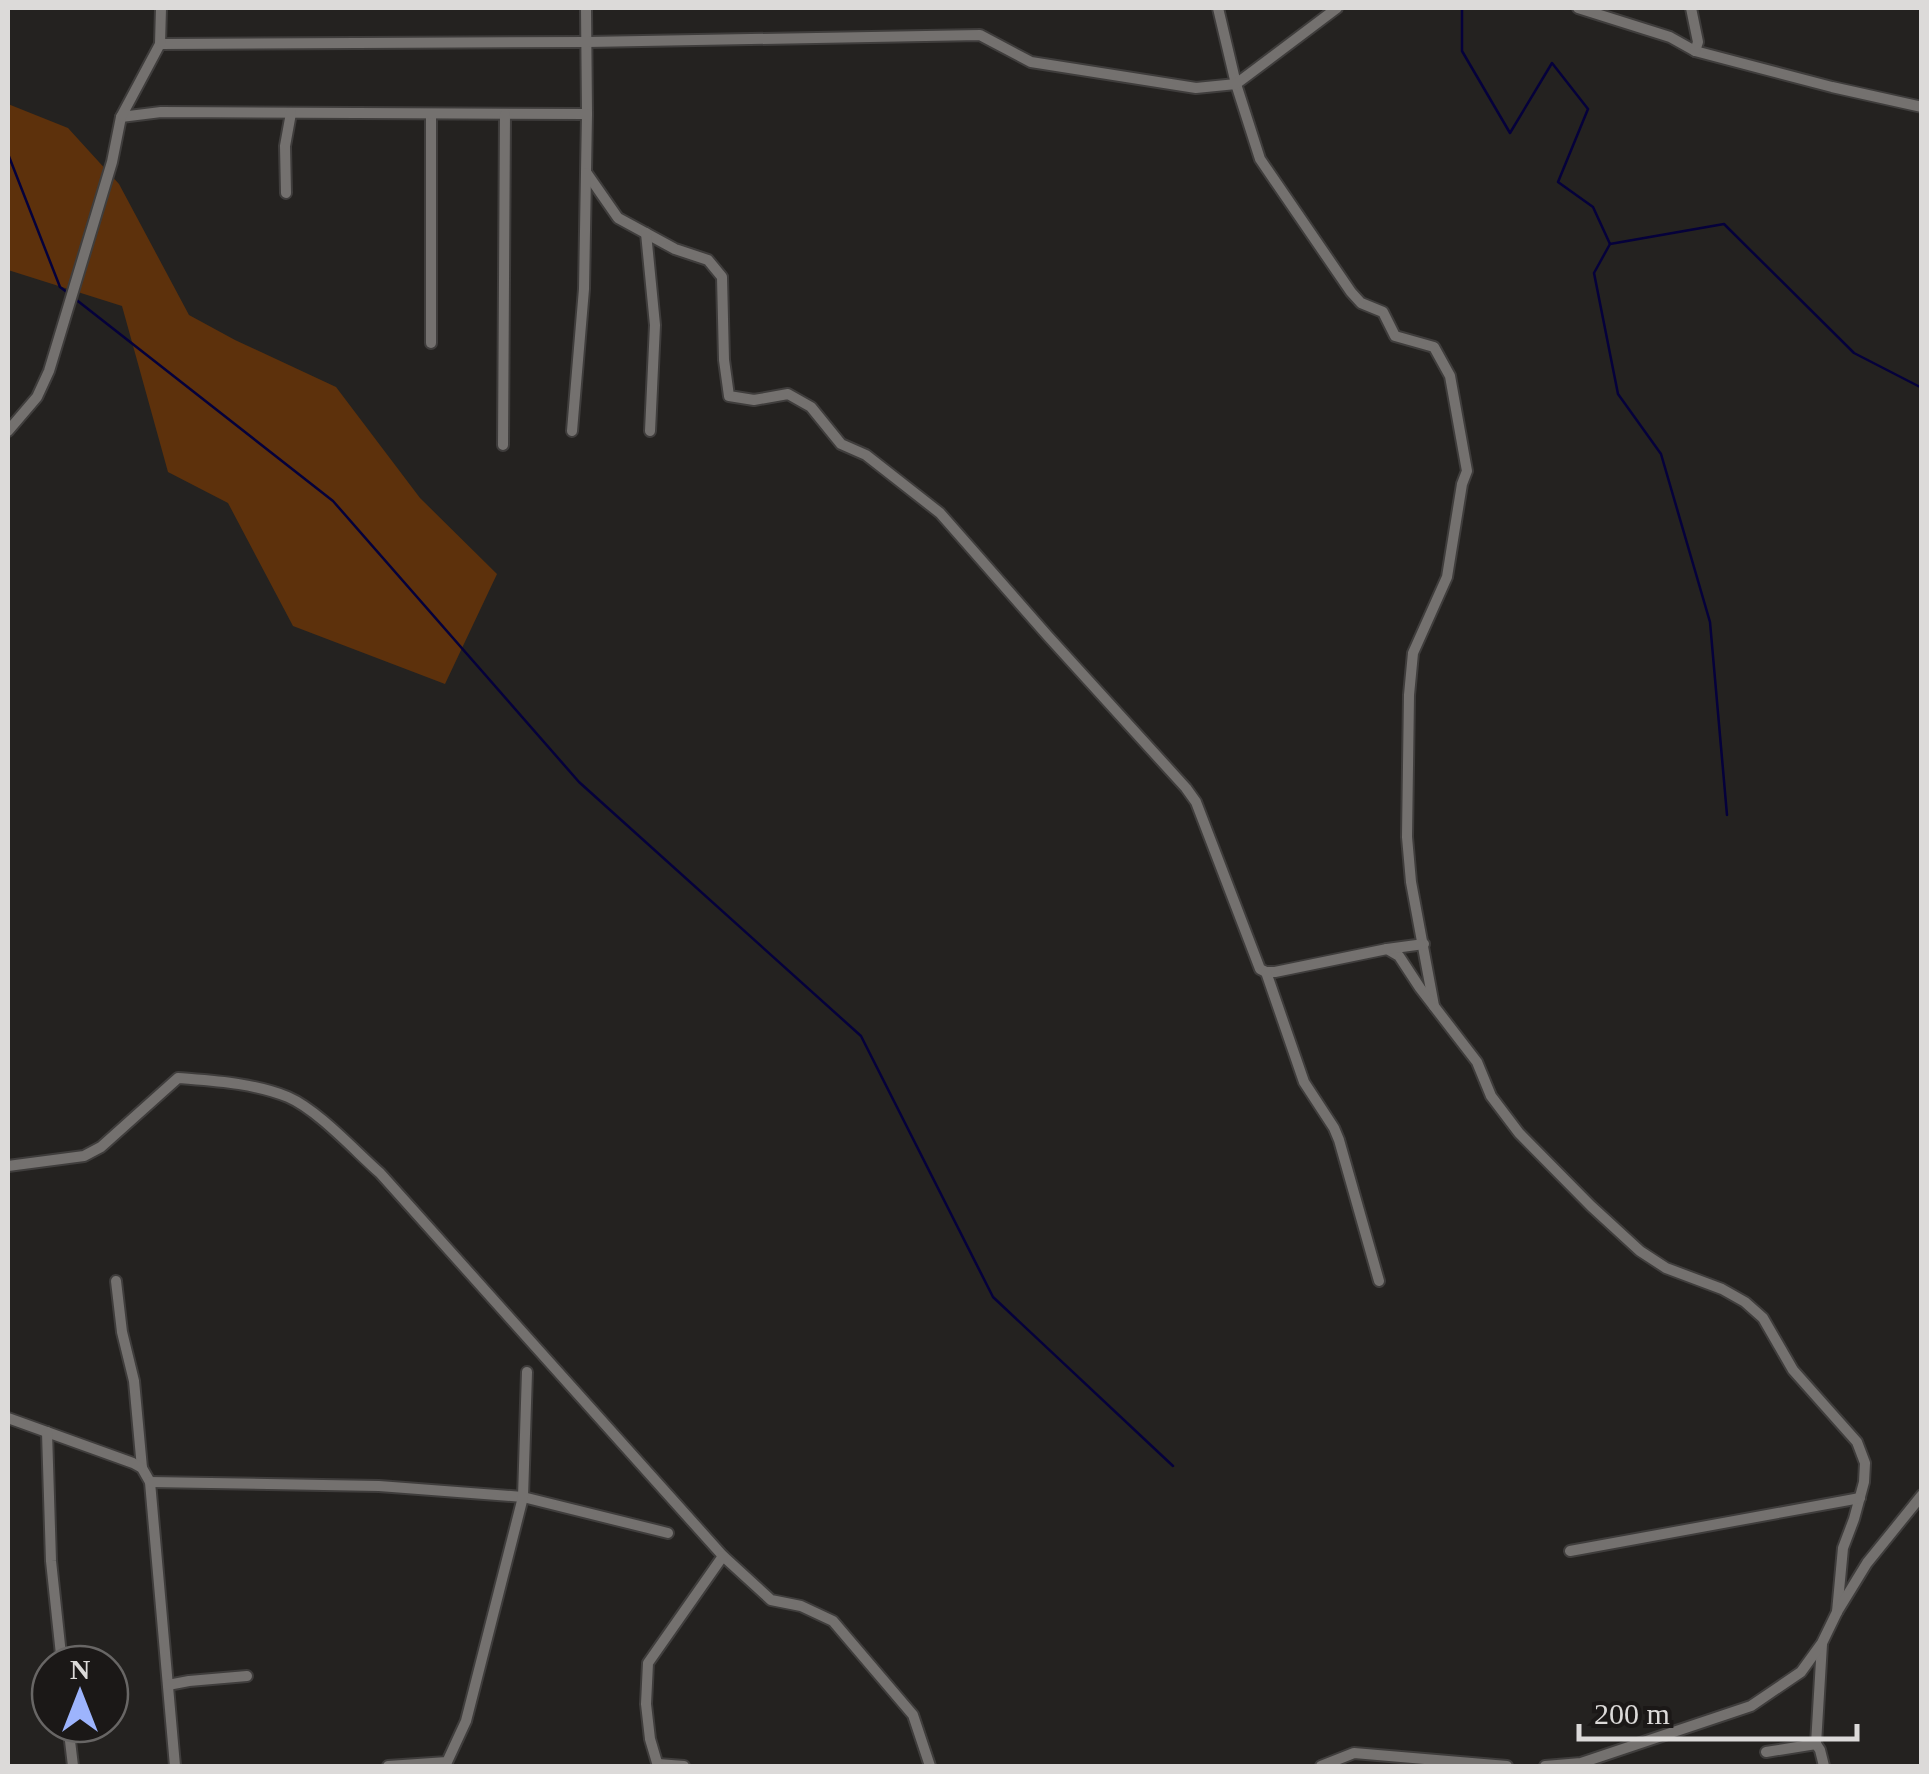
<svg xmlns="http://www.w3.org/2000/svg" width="1929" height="1774" font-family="'Times New Roman',serif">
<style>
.green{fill:#5d310c}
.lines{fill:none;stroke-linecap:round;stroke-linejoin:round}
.stream{stroke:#05013b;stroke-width:2.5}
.minor-casing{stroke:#3f3d3c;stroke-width:14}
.minor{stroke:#74716f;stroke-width:10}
</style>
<rect width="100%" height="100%" fill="#242220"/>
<!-- green -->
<polygon class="green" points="8,104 68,128 119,184 189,315 235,340 336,387 420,498 497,574 445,684 293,626 228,503 168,472 122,306 8,270"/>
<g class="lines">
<!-- stream -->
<g class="stream">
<polyline points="1462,8 1462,51 1510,133 1552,63 1588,109 1558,182 1593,207 1610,244 1724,224 1854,353 1922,388"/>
<polyline points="8,154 60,287 68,293"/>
<polyline points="1610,244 1594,273 1618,394 1661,454 1710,622 1727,815"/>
<polyline points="74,298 333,501 579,782 861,1036 993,1297 1173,1466"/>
</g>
<!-- minor casing -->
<g class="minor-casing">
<g id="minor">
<polyline points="586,8 587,114"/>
<polyline points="1218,8 1236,84 1260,159 1351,292 1361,303 1383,312 1395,336 1434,347 1450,376 1467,471 1462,484 1447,577 1413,653 1409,695 1407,837 1411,882 1434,1006"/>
<polyline points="1578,8 1670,37 1695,51 1832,87 1922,107"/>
<polyline points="1691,8 1698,42 1695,51"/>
<polyline points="160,44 588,42 980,35 1031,62 1196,88 1236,84 1337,8"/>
<polyline points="431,114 431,343"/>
<polyline points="121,117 161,112 587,114 586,172 618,218 675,249 708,260 722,277 724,360 729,396 754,400 788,394 811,407 841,444 866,455 940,513 1047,635 1186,788 1196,802 1260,969 1266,972 1275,972 1387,949 1399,956 1420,988 1477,1062 1491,1096 1519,1133 1591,1206 1640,1251 1666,1268 1722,1289 1745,1302 1763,1318 1793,1370 1857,1442 1865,1463 1864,1482 1854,1519 1843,1548 1837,1612"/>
<polyline points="286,193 285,146 291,113"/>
<polyline points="646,233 655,325 650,431"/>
<polyline points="8,431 37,397 49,371 112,162 121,117 160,44 161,8"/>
<polyline points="572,431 584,289 586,173"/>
<polyline points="503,445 505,114"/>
<polyline points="1387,949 1424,944"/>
<polyline points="1266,972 1304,1082 1334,1128 1339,1140 1379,1281"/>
<path d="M8 1166 84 1156 101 1147 178 1078C214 1081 254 1083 288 1097 318 1110 355 1151 380 1173L723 1556 771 1600 801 1606 833 1621 913 1715 930 1766"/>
<polyline points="116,1281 122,1332 134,1381 142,1468"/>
<polyline points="8,1418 133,1463 142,1468 150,1482 175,1766"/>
<polyline points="47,1432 51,1561 62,1664"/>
<polyline points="150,1482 379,1486 523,1497 668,1533"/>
<polyline points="1570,1551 1860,1498"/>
<polyline points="1822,1644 1816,1744 1820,1750 1824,1766"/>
<polyline points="168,1685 189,1681 247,1676"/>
<polyline points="68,1724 73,1766"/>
<polyline points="1766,1752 1816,1744"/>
<polyline points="658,1764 684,1766"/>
<polyline points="388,1766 447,1762 466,1721 523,1497 527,1372"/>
<polyline points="658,1766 650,1739 646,1704 648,1663 723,1556"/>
<polyline points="1321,1766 1354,1753 1507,1766"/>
<polyline points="1545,1766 1581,1763 1751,1706 1801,1672 1822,1643 1837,1612 1867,1563 1922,1495"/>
</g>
</g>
<!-- minor -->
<use href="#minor" class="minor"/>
</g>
<!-- border -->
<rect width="1929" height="1774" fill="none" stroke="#dcdad9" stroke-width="20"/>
<!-- north arrow -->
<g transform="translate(80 1694)"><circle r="48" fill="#1b1817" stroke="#686665" stroke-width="2.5"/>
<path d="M0-8L18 38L0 25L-18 38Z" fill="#9db4fd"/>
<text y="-15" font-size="28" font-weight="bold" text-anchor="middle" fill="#dcdad9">N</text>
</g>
<!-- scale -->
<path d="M1579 1724v15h278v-15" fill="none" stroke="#dcdad9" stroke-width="5"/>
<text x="1594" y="1724" font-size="30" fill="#dcdad9" stroke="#1b1817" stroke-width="8" paint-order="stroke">200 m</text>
</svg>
